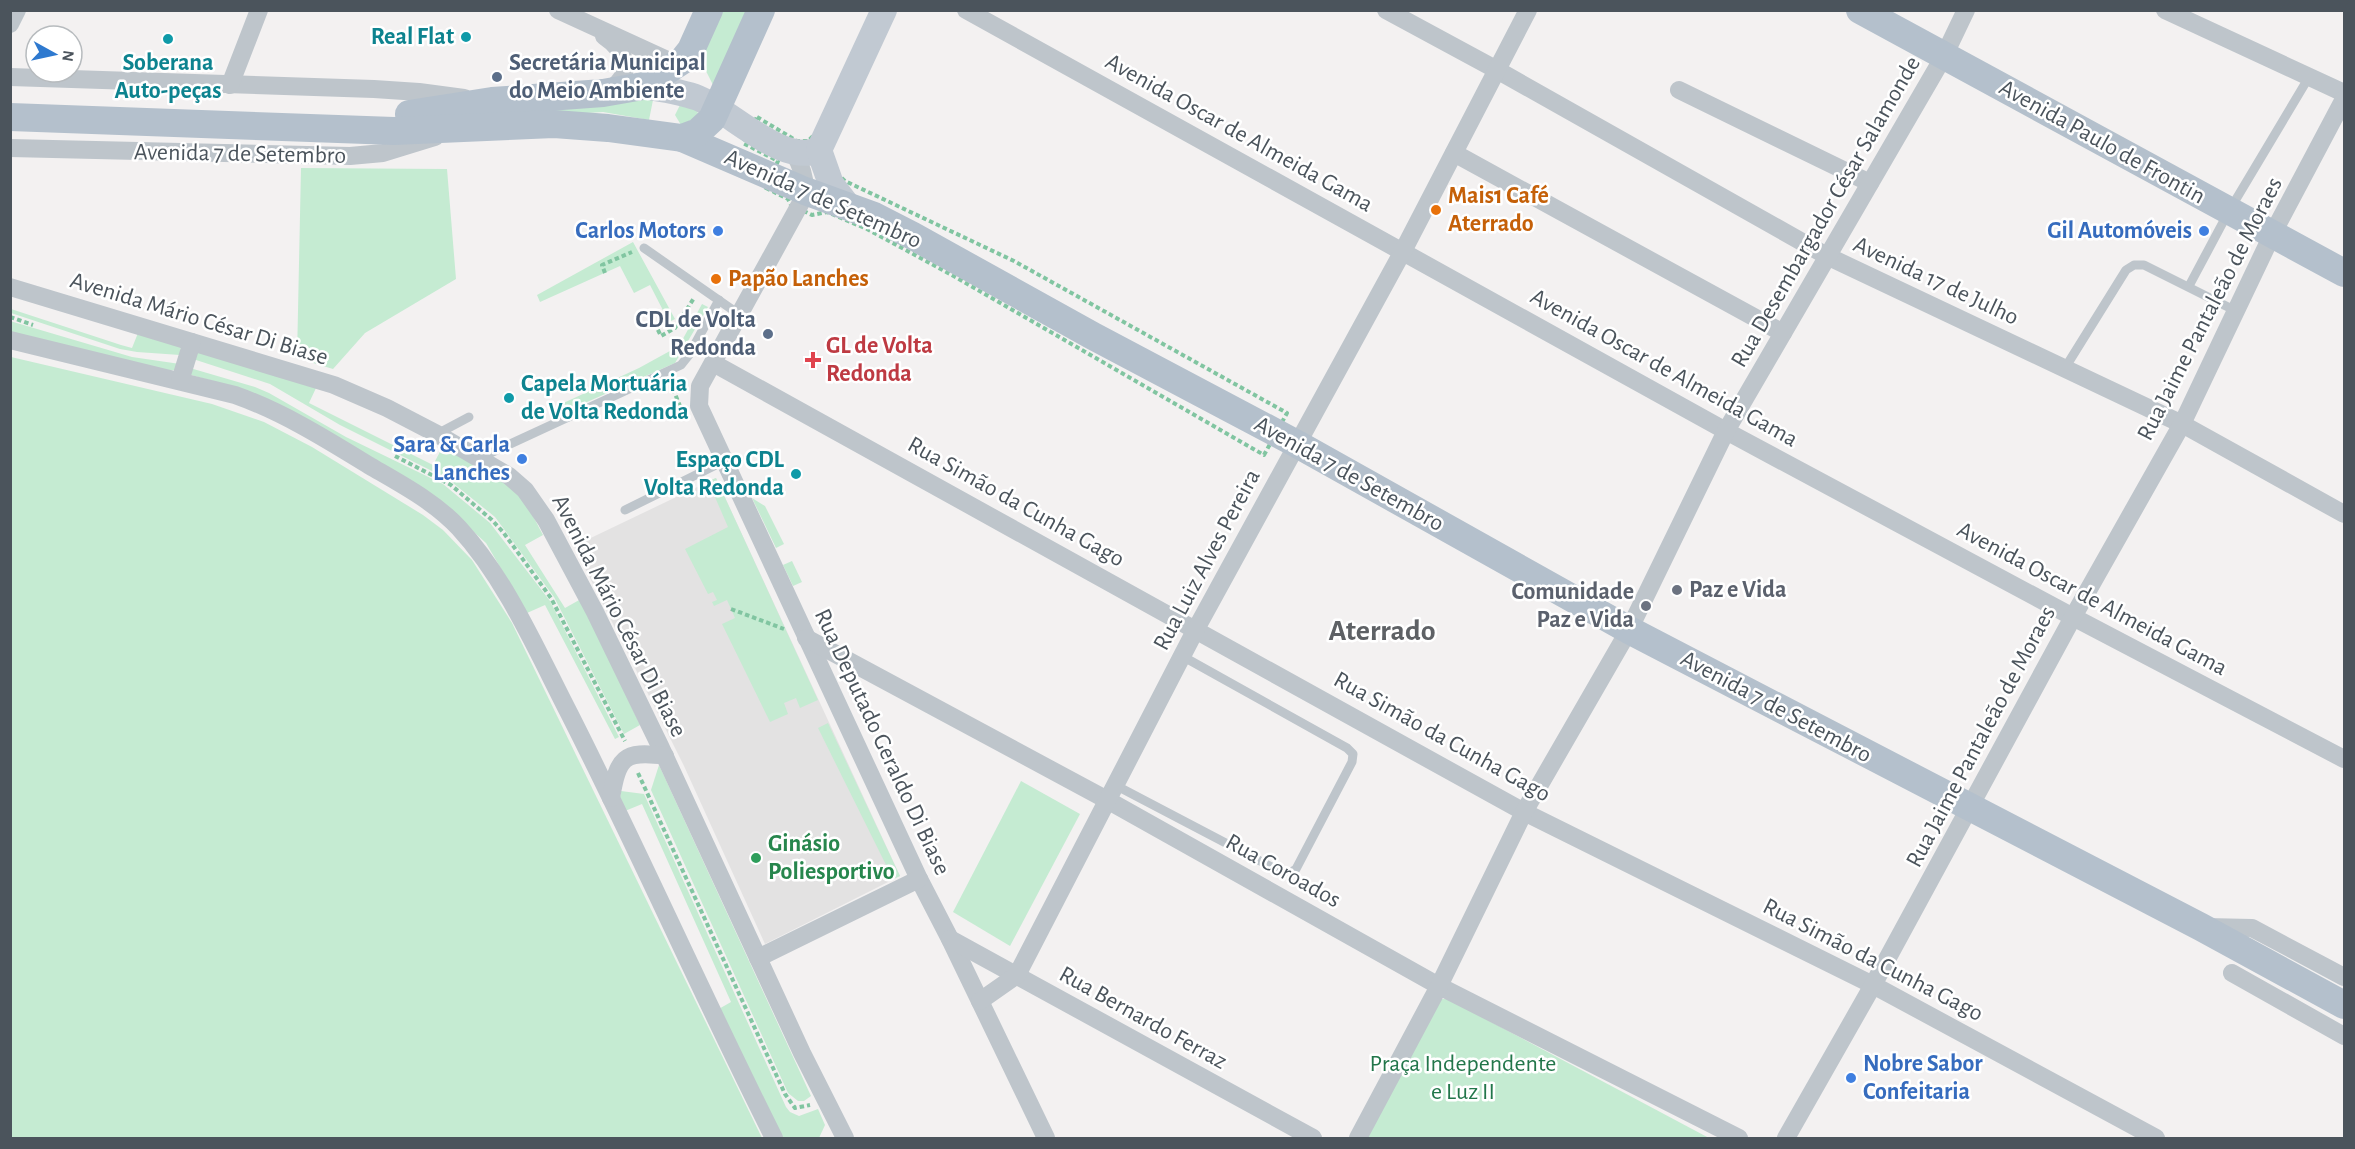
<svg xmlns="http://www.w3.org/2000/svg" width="2355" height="1149" font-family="'Alegreya Sans',sans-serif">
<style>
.education{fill:#e3e2e2}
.green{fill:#c5ebd2}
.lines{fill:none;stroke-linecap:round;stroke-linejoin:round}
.path{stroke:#81c5a1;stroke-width:4;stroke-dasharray:4.5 3;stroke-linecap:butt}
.lane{stroke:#bec5cb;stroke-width:9}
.street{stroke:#bec5cb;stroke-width:18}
.secondary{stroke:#c1c9d2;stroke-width:26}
.primary{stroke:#b4c0cc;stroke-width:28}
.culture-dot{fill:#0f9aa8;stroke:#fff;stroke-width:2}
.service-dot{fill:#5c6f8a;stroke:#fff;stroke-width:2}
.food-dot{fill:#e8710a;stroke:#fff;stroke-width:2}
.shop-dot{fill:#3f7fe0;stroke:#fff;stroke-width:2}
.health-dot{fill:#e0444e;stroke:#fff;stroke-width:2}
.worship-dot{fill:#6b7280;stroke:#fff;stroke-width:2}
.leisure-dot{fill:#2e9e5b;stroke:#fff;stroke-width:2}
.labels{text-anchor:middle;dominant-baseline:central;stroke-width:5;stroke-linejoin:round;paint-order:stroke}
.culture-label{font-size:24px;font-weight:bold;fill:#0d838f;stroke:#fff;text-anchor:end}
.service-label{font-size:24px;font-weight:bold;fill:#4e5e75;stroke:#fff;text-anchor:start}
.street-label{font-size:24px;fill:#4b545c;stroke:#fff}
.food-label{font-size:24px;font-weight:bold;fill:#c56008;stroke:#fff;text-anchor:start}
.shop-label{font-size:24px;font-weight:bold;fill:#366cbe;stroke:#fff;text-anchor:end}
.health-label{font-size:24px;font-weight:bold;fill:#be3a42;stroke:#fff;text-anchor:start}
.worship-label{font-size:24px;font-weight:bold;fill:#5b616d;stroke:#fff;text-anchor:start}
.leisure-label{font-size:24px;font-weight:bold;fill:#27864d;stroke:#fff;text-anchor:start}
.park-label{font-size:24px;fill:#22764a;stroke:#fff}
.district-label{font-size:30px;font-weight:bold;fill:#5e6165;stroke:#fff}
</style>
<rect width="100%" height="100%" fill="#f3f1f1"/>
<!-- education -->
<polygon class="education" points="716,478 900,876 765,944 684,766 574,546"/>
<!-- green -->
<g class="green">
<polygon points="716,11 757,11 715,89 697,53"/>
<polygon points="654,95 649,120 603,112 521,117 519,108"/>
<polygon points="680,105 695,106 699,116 681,125 675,115"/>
<polygon points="301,168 447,169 456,279 365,333 333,369 297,358"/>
<polygon points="633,242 675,319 669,322 650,285 634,293 620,266 540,302 537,295"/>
<polygon points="702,304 708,307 675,363 560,414 557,406 639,368 679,346"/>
<polygon points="11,309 121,345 132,348 138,333 181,345 180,355 137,352 120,349 11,313"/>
<polygon points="10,321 132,357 180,364 177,369 170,371 11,332"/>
<path d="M198 352 316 388 309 403 433 465 443 446C463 457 504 478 518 494 529 507 535 520 543 535L525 545 565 608 581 599 640 725 624 734 554 597 495 517 448 479 340 425 270 384 193 359Z"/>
<polygon points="11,357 212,404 264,422 312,447 423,515 443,530 472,560 512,623 762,1138 11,1138"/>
<polygon points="190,368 255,387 269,393 346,437 443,484 490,523 550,601 619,737 615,739 545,605 527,613 486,543 453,513 242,389 191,375"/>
<polygon points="716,478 818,700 800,708 796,698 784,703 788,714 770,722 722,624 735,618 727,600 714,606 712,602 717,600 713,592 708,594 685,549 728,527 708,481"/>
<polygon points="752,498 765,506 784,544 776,548"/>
<polygon points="792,561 802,582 793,586 783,565"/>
<polygon points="828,723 900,876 893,879 818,728"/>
<polygon points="659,765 811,1096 804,1101 798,1101 788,1093 651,790"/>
<polygon points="1021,781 1080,814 1010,946 953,912"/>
<polygon points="621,791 644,794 786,1107 790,1112 799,1116 818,1109 825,1125 819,1138 781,1138 717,1010 731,1002 642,804 625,811 620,797"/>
<polygon points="1437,999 1448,999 1709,1138 1366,1138"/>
</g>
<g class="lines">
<!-- path -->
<g class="path">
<path d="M757 117 797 141H808L813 136 830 145C829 159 834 172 845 181L1014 261 1287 413 1264 455 950 274 867 229 827 212 812 215 791 205 788 199 766 188 778 161 743 143Z"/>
<polyline points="605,273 602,265 632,252"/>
<polyline points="10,317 33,325"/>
<polyline points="648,320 654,322 661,336 675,328 694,298"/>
<polyline points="670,382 680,406"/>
<polyline points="395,456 451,485 492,520 503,532 551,598 625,741"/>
<polyline points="731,609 784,629"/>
<polyline points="638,773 785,1094 795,1108 810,1105"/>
</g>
<!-- lane -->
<g class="lane">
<polyline points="644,248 740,315"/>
<polyline points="2189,286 2229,211 2309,77"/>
<polyline points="2065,368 2126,270 2134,265 2144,265 2236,311"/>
<polyline points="437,434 469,417"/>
<polyline points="480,458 681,365 689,355 719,300"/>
<polyline points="625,510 724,461"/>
<polyline points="1115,785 1281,872 1290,873 1296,869 1352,762 1353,754 1347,748 1182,656"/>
</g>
<!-- street -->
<g class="street">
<polyline points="558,10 678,65"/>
<polyline points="966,10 1726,431 2073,617 2344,759"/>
<polyline points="1386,10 1497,70 1827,256 2182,424 2344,514"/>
<polyline points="2165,10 2344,93"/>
<polyline points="10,24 17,10"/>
<path d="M604 36C626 51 636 75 607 91"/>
<polyline points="10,77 374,89 419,92 464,98"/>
<polyline points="230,85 259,10"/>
<polyline points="1679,90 1870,183"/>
<polyline points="10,148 350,156 383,153 435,137"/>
<path d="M794 153C802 167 807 181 804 197L700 386 699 406 919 879 950 939 1046 1138"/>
<polyline points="1454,153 1783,333"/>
<polyline points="10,287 334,385 387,408 437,434 509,476 525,490 546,520 595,612 660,746 802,1053 845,1138"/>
<path d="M10 340 235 395C283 412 326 439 370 466 401 484 435 502 459 528 506 579 537 651 569 713 640 853 703 997 774 1138"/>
<polyline points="713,363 1524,812 1873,985 2156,1138"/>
<polyline points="180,381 192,342"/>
<polyline points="806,638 1109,801 1439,986 1739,1138"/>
<path d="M611 798C618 758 623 750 665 756"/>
<polyline points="2206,927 2252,928 2344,977"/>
<polyline points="950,939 1313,1138"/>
<polyline points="758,958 919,879"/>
<polyline points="2232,973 2344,1036"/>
<polyline points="980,1001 1017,975 1196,629 1403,251 1528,10"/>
<polyline points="1358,1138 1439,986 1524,812 1629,630 1726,431 1944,56 1966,10"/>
<polyline points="1786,1138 1873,985 2073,617 2182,424 2272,235 2344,99"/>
</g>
<!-- secondary -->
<g class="secondary">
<path d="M643 86C661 89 680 91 698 98 731 111 782 166 819 150"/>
<polyline points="848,206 831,184 819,150 884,10"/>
</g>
<!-- primary -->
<g class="primary">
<polyline points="1860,10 2344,273"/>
<polyline points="409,114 492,101 603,93 643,86 683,60 691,50 709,10"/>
<polyline points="10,117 394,131 554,124 608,128 682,138 805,191 874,216 913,236 1093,336 1297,444 1629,630 2201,927 2344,1005"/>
<polyline points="682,138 698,132 712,119 761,10"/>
</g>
</g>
<!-- markers -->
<g class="culture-dot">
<circle cx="466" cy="37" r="6"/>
<circle cx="168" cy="39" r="6"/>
<circle cx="509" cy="398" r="6"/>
<circle cx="796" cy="474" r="6"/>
</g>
<g class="service-dot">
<circle cx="497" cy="77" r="6"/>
<circle cx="768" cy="334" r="6"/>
</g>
<g class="food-dot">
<circle cx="1436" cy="210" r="6"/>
<circle cx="716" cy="279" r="6"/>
</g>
<g class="shop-dot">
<circle cx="718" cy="231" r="6"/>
<circle cx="2204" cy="231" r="6"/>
<circle cx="522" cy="459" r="6"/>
<circle cx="1851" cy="1078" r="6"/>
</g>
<path class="health-dot" d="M810 351h6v6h6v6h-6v6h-6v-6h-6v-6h6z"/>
<g class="worship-dot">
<circle cx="1677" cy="590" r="6"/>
<circle cx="1646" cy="606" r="6"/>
</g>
<circle class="leisure-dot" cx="756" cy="858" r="6"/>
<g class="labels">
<!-- culture labels -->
<g class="culture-label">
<text x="454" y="37">Real Flat</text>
<text x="168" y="63" text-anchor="middle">Soberana<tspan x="168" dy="28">Auto-peças</tspan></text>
<text x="521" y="384" text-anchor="start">Capela Mortuária<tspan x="521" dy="28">de Volta Redonda</tspan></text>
<text x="784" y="460">Espaço CDL<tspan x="784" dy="28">Volta Redonda</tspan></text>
</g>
<!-- service labels -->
<g class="service-label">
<text x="509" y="63">Secretária Municipal<tspan x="509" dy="28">do Meio Ambiente</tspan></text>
<text x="756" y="320" text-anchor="end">CDL de Volta<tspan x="756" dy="28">Redonda</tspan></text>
</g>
<!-- street labels -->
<g class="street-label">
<text transform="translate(1239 133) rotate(29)">Avenida Oscar de Almeida Gama</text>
<text transform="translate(2102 142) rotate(29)">Avenida Paulo de Frontin</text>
<text transform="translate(240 154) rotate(1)">Avenida 7 de Setembro</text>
<text transform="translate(823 199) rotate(24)">Avenida 7 de Setembro</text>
<text transform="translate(1826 212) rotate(-60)">Rua Desembargador César Salamonde</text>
<text transform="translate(1936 281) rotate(25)">Avenida 17 de Julho</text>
<text transform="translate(2210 309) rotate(-63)">Rua Jaime Pantaleão de Moraes</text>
<text transform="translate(199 319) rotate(17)">Avenida Mário César Di Biase</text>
<text transform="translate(1664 368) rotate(29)">Avenida Oscar de Almeida Gama</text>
<text transform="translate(1349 474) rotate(29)">Avenida 7 de Setembro</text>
<text transform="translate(1016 502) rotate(29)">Rua Simão da Cunha Gago</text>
<text transform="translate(1207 560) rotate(-62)">Rua Luiz Alves Pereira</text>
<text transform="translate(2092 599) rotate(28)">Avenida Oscar de Almeida Gama</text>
<text transform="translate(619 616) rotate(63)">Avenida Mário César Di Biase</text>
<text transform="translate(1776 707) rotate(28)">Avenida 7 de Setembro</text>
<text transform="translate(1442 737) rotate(29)">Rua Simão da Cunha Gago</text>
<text transform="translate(1981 737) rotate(-62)">Rua Jaime Pantaleão de Moraes</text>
<text transform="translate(882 742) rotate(65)">Rua Deputado Geraldo Di Biase</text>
<text transform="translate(1283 871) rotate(29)">Rua Coroados</text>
<text transform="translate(1873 960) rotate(27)">Rua Simão da Cunha Gago</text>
<text transform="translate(1143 1018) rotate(29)">Rua Bernardo Ferraz</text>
</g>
<!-- food labels -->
<g class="food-label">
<text x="1448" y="196">Mais1 Café<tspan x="1448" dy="28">Aterrado</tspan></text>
<text x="728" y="279">Papão Lanches</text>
</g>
<!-- shop labels -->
<g class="shop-label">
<text x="706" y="231">Carlos Motors</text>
<text x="2192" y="231">Gil Automóveis</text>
<text x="510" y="445">Sara &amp; Carla<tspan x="510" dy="28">Lanches</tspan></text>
<text x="1863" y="1064" text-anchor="start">Nobre Sabor<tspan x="1863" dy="28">Confeitaria</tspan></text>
</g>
<!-- health labels -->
<g class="health-label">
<text x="826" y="346">GL de Volta<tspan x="826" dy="28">Redonda</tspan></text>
</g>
<!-- worship labels -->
<g class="worship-label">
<text x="1689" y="590">Paz e Vida</text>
<text x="1634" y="592" text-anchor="end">Comunidade<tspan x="1634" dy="28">Paz e Vida</tspan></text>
</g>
<!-- leisure labels -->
<g class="leisure-label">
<text x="768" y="844">Ginásio<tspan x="768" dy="28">Poliesportivo</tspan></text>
</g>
<!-- park labels -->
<g class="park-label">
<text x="1463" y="1064">Praça Independente<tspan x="1463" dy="28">e Luz II</tspan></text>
</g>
<!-- district labels -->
<g class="district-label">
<text x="1382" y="631">Aterrado</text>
</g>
</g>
<!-- border -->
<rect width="2355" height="1149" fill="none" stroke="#4b545c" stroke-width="24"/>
<!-- north arrow -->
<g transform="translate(54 54) rotate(98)"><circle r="28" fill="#ffffff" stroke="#b7bbbe" stroke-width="1.5"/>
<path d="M0-4.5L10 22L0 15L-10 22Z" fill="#2e79cf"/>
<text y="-9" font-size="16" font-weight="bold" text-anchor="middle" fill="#4b545c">N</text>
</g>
</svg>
